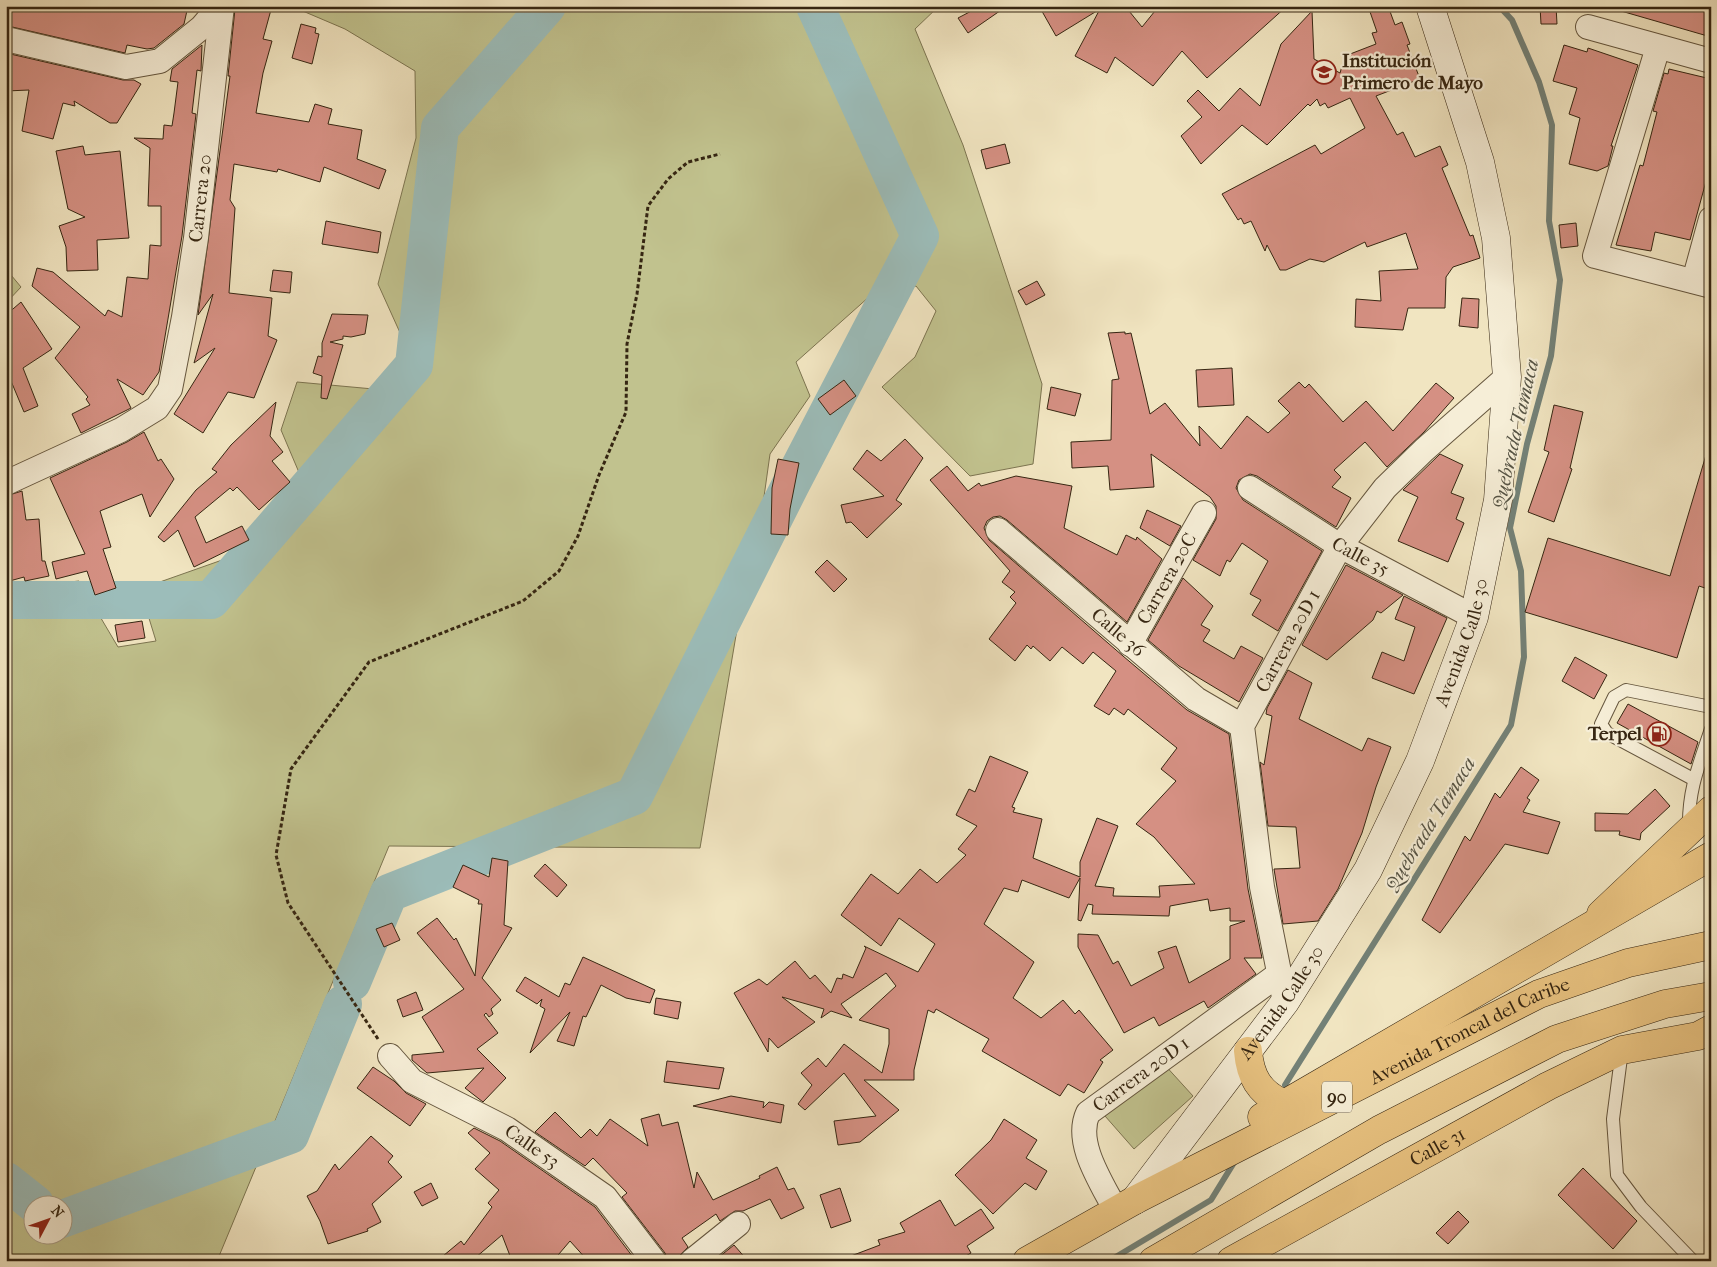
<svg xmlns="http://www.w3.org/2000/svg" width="1717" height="1267" font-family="'IM FELL French Canon',serif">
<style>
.green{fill:#c1c28e;stroke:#7c7450;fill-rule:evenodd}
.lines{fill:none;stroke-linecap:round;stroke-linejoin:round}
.stream{stroke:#738177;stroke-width:6}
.river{stroke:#9cbdba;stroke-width:38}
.building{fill:#d59083;stroke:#362612}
.service-casing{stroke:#65563e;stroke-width:14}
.minor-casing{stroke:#65563e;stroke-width:26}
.secondary-casing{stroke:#362612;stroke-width:29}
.primary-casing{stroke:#362612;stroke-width:29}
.trunk-casing{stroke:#362612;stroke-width:29}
.path{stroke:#362612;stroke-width:3;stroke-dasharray:4 2.5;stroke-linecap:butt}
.service{stroke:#f6eed7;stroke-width:12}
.minor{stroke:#f6eed7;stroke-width:24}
.secondary{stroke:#f6eed7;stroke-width:28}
.primary{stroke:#e8c280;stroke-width:28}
.trunk{stroke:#e8c280;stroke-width:28}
.labels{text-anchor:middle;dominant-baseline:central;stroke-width:4.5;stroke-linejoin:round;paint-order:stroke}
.shield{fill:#f6eed7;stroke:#70624d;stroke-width:1}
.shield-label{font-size:18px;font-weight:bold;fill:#362612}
.poi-label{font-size:19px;font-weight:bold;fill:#362612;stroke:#f6eed7;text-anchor:start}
.street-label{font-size:19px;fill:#362612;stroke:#f6eed7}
.water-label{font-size:20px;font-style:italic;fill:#555344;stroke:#f6eed7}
</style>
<rect width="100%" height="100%" fill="#f1e5c1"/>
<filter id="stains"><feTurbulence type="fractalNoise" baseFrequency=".004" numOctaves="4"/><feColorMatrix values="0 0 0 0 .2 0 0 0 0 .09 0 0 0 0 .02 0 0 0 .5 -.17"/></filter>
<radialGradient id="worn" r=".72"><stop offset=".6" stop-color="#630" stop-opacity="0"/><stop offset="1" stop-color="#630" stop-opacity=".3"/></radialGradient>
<!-- green -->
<g class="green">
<path d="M291 6H939L915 29 963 145 1042 384 1033 464 970 476 882 387 915 357 936 311 916 286 870 296 796 362 810 396 770 454 762 511 738 564 743 594 700 848 389 846 217 1261H6V589L79 581 118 647 156 641 140 589 225 559 306 489 281 430 297 382 406 392 411 357 378 284 416 138 415 71 345 29ZM32 1204H62V1234H32Z"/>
<polygon points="6,269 21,287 6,303"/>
<polygon points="1163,1063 1193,1096 1134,1149 1105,1116"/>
</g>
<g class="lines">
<!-- stream -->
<g class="stream">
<polyline points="1285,1085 1511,725 1524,657 1521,571 1510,528 1527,444 1551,356 1560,280 1549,221 1552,125 1539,82 1512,20 1499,6"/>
<polyline points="1109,1261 1211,1200 1235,1161"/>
</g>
<!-- river -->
<g class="river">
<polyline points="6,600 211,600 414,365 440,128 547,6"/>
<polyline points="352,982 389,893 634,796 790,486 920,236 815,6"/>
<polyline points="6,1181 35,1204"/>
<polyline points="62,1219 290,1135 343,1004"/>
</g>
</g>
<!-- building -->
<g class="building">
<polygon points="12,6 188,6 184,24 154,48 147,49 127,45 125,53 8,26"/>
<polygon points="239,6 272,6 263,39 272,41 263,73 256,113 309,122 315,104 332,109 328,124 362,130 357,159 386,170 379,189 324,167 320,182 278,169 277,172 234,164 230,200 235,208 229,293 272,298 268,336 277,340 254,398 228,392 203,433 174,414 215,348 194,363 213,294 198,315 230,76 228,76 235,9 238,10"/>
<polygon points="981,6 1007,6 968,33 958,18"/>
<polygon points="1039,6 1125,6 1142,27 1159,6 1287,6 1207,78 1182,51 1153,86 1115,57 1107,73 1075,56 1100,9 1056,36"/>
<polygon points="1368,6 1388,6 1395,25 1402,22 1410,44 1407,45 1420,79 1376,96 1397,135 1403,132 1415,157 1440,146 1448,165 1442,168 1470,236 1473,235 1480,258 1453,267 1446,277 1445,308 1408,308 1403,330 1355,327 1356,299 1381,301 1379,271 1418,269 1406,233 1367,247 1365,242 1324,262 1310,259 1286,270 1280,270 1267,245 1265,251 1251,221 1244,224 1241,218 1238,220 1222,194 1315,145 1321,154 1365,128 1350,98 1328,108 1325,103 1320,106 1317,99 1310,106 1308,104 1267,145 1242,125 1201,164 1181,136 1202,117 1187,101 1198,90 1219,111 1240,88 1260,106 1281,44 1312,11 1314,59 1340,73 1345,56 1376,44 1372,33 1377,32"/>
<polygon points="1540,6 1556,6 1557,24 1541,24"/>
<polygon points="1621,6 1711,6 1711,37 1621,11"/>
<polygon points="301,24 316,28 315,33 319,34 312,64 292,58"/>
<polygon points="202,45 201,71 197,70 192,113 196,114 182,236 159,372 143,395 117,379 131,408 81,433 72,414 90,405 86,399 88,397 55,358 80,327 32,286 37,268 53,272 105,316 108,310 122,317 127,277 148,279 150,245 161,246 161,206 148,206 150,148 134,138 163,139 164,125 172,126 174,113 178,82 170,81 172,69"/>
<polygon points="1564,45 1587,52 1588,48 1638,65 1611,146 1613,146 1608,166 1597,171 1569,164 1580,118 1569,114 1577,88 1553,81"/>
<polygon points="6,53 123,80 134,80 141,84 117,123 110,123 74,101 75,106 63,103 53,139 22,131 29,90 6,91"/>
<polygon points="1669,69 1711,79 1711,163 1690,240 1655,232 1651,251 1616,245 1640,165 1643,166 1657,112 1653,111 1664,73 1668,74"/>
<polygon points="1005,144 1010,163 986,169 981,150"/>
<polygon points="83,146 85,155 120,151 129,238 97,240 98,270 67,271 66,247 59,226 85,217 68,209 56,151"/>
<polygon points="326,221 381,232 378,253 322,244"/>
<polygon points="1576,223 1578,246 1561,248 1559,225"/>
<polygon points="273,270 292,272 290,293 270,291"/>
<polygon points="1037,281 1045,295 1026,305 1018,291"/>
<polygon points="1462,298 1479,299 1478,328 1459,326"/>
<polygon points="21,302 52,349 23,368 38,406 24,412 11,381 6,382 6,315"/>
<polygon points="332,314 368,315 365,334 351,337 343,336 343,339 330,342 343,345 327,399 321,398 322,376 313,373 318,356 322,357 322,343"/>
<polygon points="1125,332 1125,334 1131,333 1150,414 1165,403 1200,446 1199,426 1221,449 1247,416 1268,433 1290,413 1278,401 1299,382 1305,388 1309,384 1343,422 1366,401 1393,431 1436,383 1454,398 1424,432 1387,467 1365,442 1334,470 1341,477 1332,487 1351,498 1336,527 1257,476 1250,474 1239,480 1236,488 1243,500 1322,551 1278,631 1252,615 1261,600 1250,594 1268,561 1242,543 1230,562 1227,560 1220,576 1193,560 1216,519 1216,506 1210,497 1151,454 1154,487 1110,490 1108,466 1072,468 1071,442 1111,440 1112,380 1119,379 1108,333"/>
<polygon points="1232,368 1234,405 1198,407 1196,370"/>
<polygon points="844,380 856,396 830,415 818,399"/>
<polygon points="1051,387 1081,394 1075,416 1047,409"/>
<polygon points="276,402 270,436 283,452 272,461 290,482 259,510 237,487 233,491 230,488 195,517 206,543 242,526 249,540 194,567 178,530 164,542 158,537 196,490 217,472 212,469 231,445"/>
<polygon points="1554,405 1583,412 1570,468 1572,469 1554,522 1528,512 1549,452 1544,450"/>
<polygon points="144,432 158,461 161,459 174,479 150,517 142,494 100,511 111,547 103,549 116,588 95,595 87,571 56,579 52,562 85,554 50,478 127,442"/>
<polygon points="905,439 923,458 896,500 902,504 867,538 851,522 846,523 841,505 884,496 853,469 867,450 881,461"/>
<polygon points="1440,454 1463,465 1451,493 1464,498 1456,519 1464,523 1448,562 1398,541 1418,497 1403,490"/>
<polygon points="1706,455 1711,456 1711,590 1699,586 1677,658 1525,612 1548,538 1670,576"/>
<polygon points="778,459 799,463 790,509 788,535 771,534 772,488"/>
<polygon points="947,466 968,491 979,483 981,486 1016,476 1072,486 1064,528 1117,555 1126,535 1136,540 1137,537 1162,559 1127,622 1007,520 1000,516 993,517 987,521 984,528 989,540 1123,656 1187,710 1229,734 1248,889 1262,958 1244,958 1256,974 1208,1008 1204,1001 1159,1026 1154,1017 1124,1033 1078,947 1078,934 1098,935 1113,964 1118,961 1131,986 1164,968 1158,952 1176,946 1189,983 1230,959 1230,926 1245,921 1230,921 1230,908 1210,911 1208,899 1170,906 1169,916 1092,914 1093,905 1088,904 1081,921 1078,920 1080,878 1069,898 1022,880 1018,892 1004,888 984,924 1034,962 1013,998 1041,1018 1063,1000 1075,1014 1079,1010 1113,1050 1100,1060 1103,1062 1084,1093 1068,1084 1060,1096 982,1051 989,1039 936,1009 934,1013 928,1010 914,1070 914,1080 864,1080 899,1110 860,1142 838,1145 834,1121 876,1116 844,1073 805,1110 798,1104 812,1085 801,1073 818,1058 826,1067 844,1044 882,1073 889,1044 889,1029 859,1020 896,986 886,973 841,1004 852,1018 831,1011 821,1018 824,1009 782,997 815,1022 778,1048 769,1038 768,1052 734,993 759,979 767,985 795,961 810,979 815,975 831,993 837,978 842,979 843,974 853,978 866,948 864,946 918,972 935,944 899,918 881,946 841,915 871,874 898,894 920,869 937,883 966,855 958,849 977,826 956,815 969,789 975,792 990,756 1028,772 1012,807 1015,808 1013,812 1042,819 1033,858 1080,877 1080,862 1097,818 1118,826 1095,886 1114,888 1113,896 1160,897 1159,886 1195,884 1154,837 1136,824 1176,781 1161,769 1177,748 1128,709 1124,715 1114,708 1109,715 1094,706 1116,671 1093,652 1083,664 1062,647 1050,661 1033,646 1031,649 1027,645 1015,661 989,639 1016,603 1010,597 1015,592 1002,582 1010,571 930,480"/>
<polygon points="22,491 26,520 39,519 42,561 45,561 49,576 25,581 24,577 6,582 6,496"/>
<polygon points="1147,510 1181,526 1170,546 1140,528"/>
<polygon points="827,560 847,579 834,592 815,572"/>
<polygon points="1346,565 1403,595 1381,613 1377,611 1373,620 1327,660 1302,645"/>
<polygon points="1183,578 1213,606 1201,625 1210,630 1203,641 1234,659 1241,646 1263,658 1239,702 1179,666 1148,640"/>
<polygon points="1404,596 1447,618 1414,694 1372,678 1382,652 1404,661 1415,627 1395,619"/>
<polygon points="142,621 145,638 118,642 115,625"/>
<polygon points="1575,657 1607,675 1594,699 1562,681"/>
<polygon points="1288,670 1312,683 1299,719 1362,751 1368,738 1391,747 1376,787 1362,833 1338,889 1318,921 1283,924 1274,869 1300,868 1296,827 1268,826 1260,762 1264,765 1272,716 1266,714 1267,708"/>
<polygon points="1628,704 1698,742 1691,764 1617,723"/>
<polygon points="1521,767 1539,780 1527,798 1530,800 1523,812 1560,822 1548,854 1505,844 1440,933 1422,920 1465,836 1470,841 1495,793 1500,798"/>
<polygon points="1655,789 1670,806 1641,833 1640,840 1619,835 1620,831 1595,831 1595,813 1628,814"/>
<polygon points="492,858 508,861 504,925 512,928 482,978 501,1000 491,1009 493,1014 489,1017 486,1013 484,1015 498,1033 477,1049 506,1078 483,1102 465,1088 484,1068 427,1073 412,1060 412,1055 444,1052 422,1017 464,989 417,933 437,918 454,940 456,938 475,976 482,904 478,904 479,900 453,887 463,865 489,877"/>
<polygon points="545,864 567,885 557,897 534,876"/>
<polygon points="392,923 400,940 384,947 376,929"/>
<polygon points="583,957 655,990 650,1003 626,998 601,985 586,1017 583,1016 574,1046 557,1041 570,1012 530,1053 545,1009 540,1006 542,999 537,1004 516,991 525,977 559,997 565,983 570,985"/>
<polygon points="416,992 423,1010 403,1017 397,1000"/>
<polygon points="656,998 681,1002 678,1019 654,1014"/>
<polygon points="667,1061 724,1068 719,1089 664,1082"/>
<polygon points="373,1067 394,1081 406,1093 426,1104 410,1126 357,1088"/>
<polygon points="731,1096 764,1102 763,1108 769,1102 784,1105 781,1123 693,1106"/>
<polygon points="555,1112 581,1138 590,1129 597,1136 610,1119 648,1146 641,1119 659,1114 662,1126 678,1122 694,1188 697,1172 713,1200 760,1178 759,1176 777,1167 788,1190 794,1188 804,1208 781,1219 770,1199 743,1211 735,1211 720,1221 716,1214 682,1238 688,1247 679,1256 679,1261 668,1261 665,1253 622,1197 627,1193 593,1158 585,1166 535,1132"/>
<polygon points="1004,1119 1037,1140 1026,1158 1047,1171 1036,1190 1025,1183 993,1214 955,1175 991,1140"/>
<polygon points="474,1128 500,1141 595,1207 636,1261 588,1261 570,1241 553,1261 512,1261 502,1235 475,1258 477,1261 437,1261 461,1241 464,1245 492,1207 488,1203 499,1190 475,1169 490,1153 468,1133"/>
<polygon points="371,1136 393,1156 388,1162 402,1177 372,1204 381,1222 367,1229 368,1231 328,1244 320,1221 307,1196 317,1191 335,1164 339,1170"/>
<polygon points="1583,1168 1637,1221 1613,1249 1558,1195"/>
<polygon points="431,1183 438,1198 422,1206 414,1192"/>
<polygon points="840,1188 851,1221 831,1228 820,1195"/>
<polygon points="940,1200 955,1226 981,1209 994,1228 967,1246 971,1253 957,1261 843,1261 843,1259 880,1245 878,1240 905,1232 900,1223"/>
<polygon points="1458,1211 1469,1222 1448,1244 1436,1233"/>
<polygon points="734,1245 748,1261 714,1261"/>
</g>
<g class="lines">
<!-- service casing -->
<g class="service-casing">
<g id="service">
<polyline points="1693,779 1607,733 1601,724 1614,697 1626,690 1711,707"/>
<path d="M1689 828C1688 790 1699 765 1711 729"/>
<polyline points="1622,1050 1613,1119 1617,1175 1641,1207 1693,1261"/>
</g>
</g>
<!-- minor casing -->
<g class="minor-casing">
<g id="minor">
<polyline points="1588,27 1711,61"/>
<polyline points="6,39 126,67 160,61 202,27 220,6"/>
<polyline points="1658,47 1595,256 1711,286"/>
<polyline points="1694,281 1711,219"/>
<path id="s1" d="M6 483 121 430 157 408 170 389 184 317 196 238 222 6"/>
<path id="s2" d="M1250 488 1340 546 1474 617"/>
<path id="s3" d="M998 530 1196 699 1242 726"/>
<path id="s4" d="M1130 644 1204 513"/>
<path id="s5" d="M1285 1002 1262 887 1242 726 1340 546 1385 488 1424 450 1507 377"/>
<path id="s6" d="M390 1056 412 1081 507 1129 605 1197 654 1261"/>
<path id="s7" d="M1116 1211C1102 1183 1074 1143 1088 1113L1279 974"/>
<polyline points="692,1261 738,1224"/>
</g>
</g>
<!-- secondary casing -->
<g class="secondary-casing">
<g id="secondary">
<path id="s8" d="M1135 1200 1285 1002 1368 870 1420 761 1474 617 1498 500 1507 377 1496 238 1480 162 1430 6"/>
</g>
</g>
<!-- primary casing -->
<g class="primary-casing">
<g id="primary">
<polyline points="1601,914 1711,810"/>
<path id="s9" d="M1231 1261 1548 1086 1622 1050 1698 1036 1711 1029"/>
</g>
</g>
<!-- trunk casing -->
<g class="trunk-casing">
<g id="trunk">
<path d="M1248 1051C1250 1076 1259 1092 1282 1103"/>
<polyline points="1262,1117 1711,856"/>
<path id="s10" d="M1027 1261 1135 1200 1539 994 1628 963 1711 945"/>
<polyline points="1153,1261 1379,1130 1557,1039 1665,1004 1711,996"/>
</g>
</g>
<!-- path -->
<polyline class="path" points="378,1039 288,903 276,855 291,769 369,662 523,601 559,571 578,536 599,475 626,412 627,344 637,294 648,206 668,179 688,162 720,154"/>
<!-- service -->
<use href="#service" class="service"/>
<!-- minor -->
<use href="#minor" class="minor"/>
<!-- secondary -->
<use href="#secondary" class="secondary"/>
<!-- primary -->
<use href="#primary" class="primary"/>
<!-- trunk -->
<use href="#trunk" class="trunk"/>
</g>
<!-- icons -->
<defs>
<g id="school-ring" transform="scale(1.25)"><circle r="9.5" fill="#f6eed7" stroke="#8f2418" stroke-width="1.5"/><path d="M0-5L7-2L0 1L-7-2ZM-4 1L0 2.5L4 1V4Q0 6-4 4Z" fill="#8f2418"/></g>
<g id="fuel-ring" transform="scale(1.25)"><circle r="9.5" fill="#f6eed7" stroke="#8f2418" stroke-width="1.5"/><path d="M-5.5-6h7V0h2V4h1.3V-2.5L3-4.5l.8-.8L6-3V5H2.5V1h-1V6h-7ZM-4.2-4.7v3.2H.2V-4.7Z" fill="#8f2418"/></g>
</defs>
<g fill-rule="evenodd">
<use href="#school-ring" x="1324" y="72"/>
<use href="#fuel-ring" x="1659" y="734"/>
</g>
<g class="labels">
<!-- shield labels -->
<rect class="shield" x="1322" y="1081.5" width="30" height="31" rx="4"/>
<g class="shield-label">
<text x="1337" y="1097">90</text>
</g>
<!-- poi labels -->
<g class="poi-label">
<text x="1342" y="61">Institución<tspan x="1342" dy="22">Primero de Mayo</tspan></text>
<text x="1642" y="734" text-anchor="end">Terpel</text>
</g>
<!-- street labels -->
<g class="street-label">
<text stroke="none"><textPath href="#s1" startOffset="385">Carrera 20</textPath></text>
<text stroke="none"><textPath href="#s2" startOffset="130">Calle 35</textPath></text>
<text stroke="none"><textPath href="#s4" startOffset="75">Carrera 20C</textPath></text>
<text stroke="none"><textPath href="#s3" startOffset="158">Calle 36</textPath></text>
<text stroke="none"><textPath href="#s5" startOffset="376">Carrera 20D 1</textPath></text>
<text stroke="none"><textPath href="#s8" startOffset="651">Avenida Calle 30</textPath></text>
<text stroke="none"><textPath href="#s8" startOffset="246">Avenida Calle 30</textPath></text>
<text stroke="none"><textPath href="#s10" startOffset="499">Avenida Troncal del Caribe</textPath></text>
<text stroke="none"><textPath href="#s7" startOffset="171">Carrera 20D 1</textPath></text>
<text stroke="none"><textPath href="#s6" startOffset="170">Calle 53</textPath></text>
<text stroke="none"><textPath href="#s9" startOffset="236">Calle 31</textPath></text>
</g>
<!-- water labels -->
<g class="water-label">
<text transform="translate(1515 434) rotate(-77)">Quebrada Tamaca</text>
<text transform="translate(1430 824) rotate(-58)">Quebrada Tamaca</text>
</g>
</g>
<!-- margin -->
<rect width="1717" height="1267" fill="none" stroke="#f1e5c1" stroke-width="25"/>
<rect x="8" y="8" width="1702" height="1252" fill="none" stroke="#362612" stroke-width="2.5"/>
<rect x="12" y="12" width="1692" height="1242" fill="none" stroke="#362612"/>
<!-- north arrow -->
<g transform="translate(48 1220) rotate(49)"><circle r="24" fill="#f6eed7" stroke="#a99e88"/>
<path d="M0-4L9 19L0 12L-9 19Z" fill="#8f2418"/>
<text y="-8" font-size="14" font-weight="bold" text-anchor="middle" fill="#362612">N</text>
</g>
<rect width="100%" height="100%" filter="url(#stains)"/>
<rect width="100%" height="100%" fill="url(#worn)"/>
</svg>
